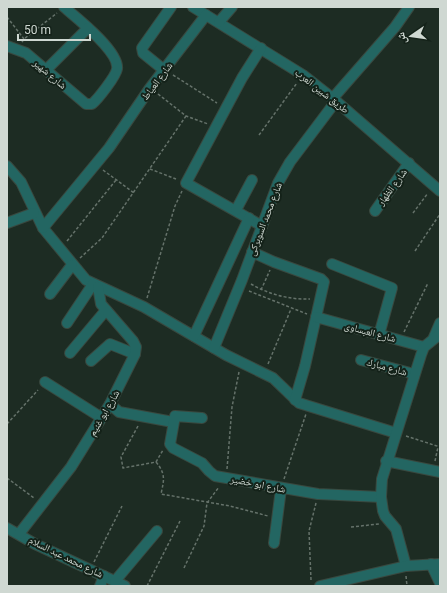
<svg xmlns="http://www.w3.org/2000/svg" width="447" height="593" font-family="Roboto,'Noto Naskh Arabic',sans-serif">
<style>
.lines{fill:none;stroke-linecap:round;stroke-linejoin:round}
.minor-casing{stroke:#39483f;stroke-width:12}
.path{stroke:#65726a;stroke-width:1.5;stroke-dasharray:3 2;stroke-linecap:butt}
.minor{stroke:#236662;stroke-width:10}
.labels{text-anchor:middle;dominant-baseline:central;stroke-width:4;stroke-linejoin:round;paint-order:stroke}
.street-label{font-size:10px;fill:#cfd8d2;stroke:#142219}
</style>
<rect width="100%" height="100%" fill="#1d2c23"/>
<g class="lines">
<!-- minor casing -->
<g class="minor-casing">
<g id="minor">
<polyline points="193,7 303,75 336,101 440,191"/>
<polyline points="219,22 232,7"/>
<path d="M7 46 26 53 86 104H92C98 99 116 76 117 69 120 52 77 18 64 7"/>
<polyline points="261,48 242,78 186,183 262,226"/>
<polyline points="46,70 88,28"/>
<polyline points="164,70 143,53 142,48 171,7"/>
<polyline points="333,98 395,27 409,7"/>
<polyline points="7,166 21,182 43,228 86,280 144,307 226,355 273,378 299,403 396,433"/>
<polyline points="236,210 252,180"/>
<polyline points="375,211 409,163"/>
<polyline points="7,223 34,213"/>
<polyline points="43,228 109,148 150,88 206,15"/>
<polyline points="252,252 274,262 321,279 324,282 305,366 295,400"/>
<polyline points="332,264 392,288 379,335"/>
<polyline points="50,294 72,265"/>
<polyline points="316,317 424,347"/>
<polyline points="67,323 93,284"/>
<polyline points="194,336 249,218"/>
<polyline points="434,337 440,323"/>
<polyline points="214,348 242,280 278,183 290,162 336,101"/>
<polyline points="70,353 106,310"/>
<polyline points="361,360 414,374"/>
<polyline points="91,361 110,344 135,354"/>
<polyline points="45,382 102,418"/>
<polyline points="110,404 119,412 173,422"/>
<polyline points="202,418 175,416 170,444 173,448 202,463 209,471 215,476 318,494 381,497"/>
<polyline points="386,461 440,472"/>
<polyline points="7,528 35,544 125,586"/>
<polyline points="19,534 71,467 110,404 135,354 136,347 133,341 101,304 98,287"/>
<polyline points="274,543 281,489"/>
<polyline points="431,564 440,583"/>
<polyline points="406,566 396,529 385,516 383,511 381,497 382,479 421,355 424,347 440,334"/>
<polyline points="115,581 157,531"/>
<polyline points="100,586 104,576"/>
<polyline points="320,586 406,566 440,564"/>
</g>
</g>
<!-- path -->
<g class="path">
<polyline points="7,17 24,39"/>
<polyline points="22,42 24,39 57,13"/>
<polyline points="173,75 217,103"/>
<polyline points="158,94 186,116 208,124"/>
<polyline points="259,135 297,83"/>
<polyline points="150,169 176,179"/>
<polyline points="103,170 134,193"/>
<polyline points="413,213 428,193"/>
<polyline points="67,241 116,180"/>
<polyline points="415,251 440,214"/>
<polyline points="80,258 102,238 186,116"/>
<path d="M251 284C268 294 290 300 310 299"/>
<polyline points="261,290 270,270"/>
<polyline points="249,291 307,314"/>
<polyline points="147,298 175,206 182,191"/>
<polyline points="404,332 428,283"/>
<polyline points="268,364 291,309"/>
<polyline points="7,424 38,390"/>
<polyline points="138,426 121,457 123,468 156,462"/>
<polyline points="406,436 440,447"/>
<polyline points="435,461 438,447"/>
<path d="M156 462C166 474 164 480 161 494L230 506 268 516"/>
<polyline points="156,462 163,450"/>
<polyline points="227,469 232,407 239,372"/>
<polyline points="7,478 34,498"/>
<polyline points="284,479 306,414"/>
<polyline points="351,527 379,524"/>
<polyline points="94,562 122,506"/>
<polyline points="184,568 204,526 207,503 219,487"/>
<polyline points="406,576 407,586"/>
<polyline points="311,580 309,531 316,503"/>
<polyline points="147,586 180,521"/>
</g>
<!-- minor -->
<use href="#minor" class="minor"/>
</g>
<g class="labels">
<!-- street labels -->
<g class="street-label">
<text transform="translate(50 74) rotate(40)">شارع شهير</text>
<text transform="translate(157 81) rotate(-53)">شارع العياط</text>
<text transform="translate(322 91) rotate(38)">طريق شبين العرب</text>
<text transform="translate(392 187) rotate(-54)">شارع الظهار</text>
<text transform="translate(265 219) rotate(-69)">شارع محمد السوبركى</text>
<text transform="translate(370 332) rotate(15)">شارع العبساوى</text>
<text transform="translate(387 367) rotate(15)">شارع مبارك</text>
<text transform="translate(104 413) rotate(-60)">شارع ابو غنيم</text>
<text transform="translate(258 484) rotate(11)">شارع ابو خضير</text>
<text transform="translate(66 557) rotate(26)">شارع محمد عبد السلام</text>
</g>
</g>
<!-- border -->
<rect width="447" height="593" fill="none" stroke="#cfd8d2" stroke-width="16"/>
<!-- north arrow -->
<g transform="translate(411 36) rotate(257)" stroke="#142219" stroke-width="3" paint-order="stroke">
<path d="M0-3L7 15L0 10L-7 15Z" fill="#cfd8d2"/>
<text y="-6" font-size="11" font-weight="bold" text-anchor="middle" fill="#cfd8d2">ش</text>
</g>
<!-- scale -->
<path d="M18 34v6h72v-6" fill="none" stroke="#cfd8d2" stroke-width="2"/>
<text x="24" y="34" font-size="12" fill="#cfd8d2" stroke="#142219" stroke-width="3" paint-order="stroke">50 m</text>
</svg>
